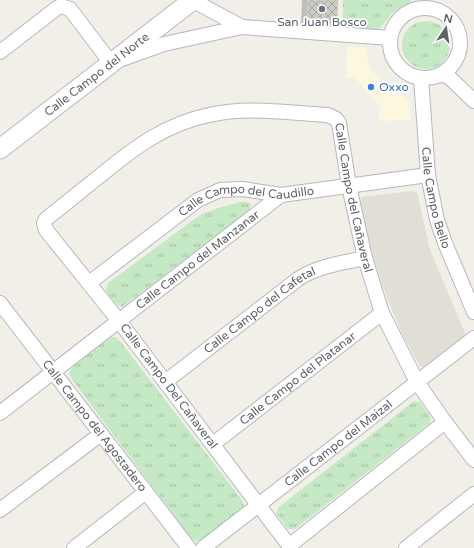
<svg xmlns="http://www.w3.org/2000/svg" width="474" height="548" font-family="'Varela Round',sans-serif">
<style>
.commercial{fill:#fef7e0}
.education{fill:#e1ded6}
.park{fill:url(#park-tufts)}
.shadow{fill:#0003}
.building{fill:url(#building-cross-hatch);stroke:#d6d1c6}
.lines{fill:none;stroke-linecap:round;stroke-linejoin:round}
.street-casing{stroke:#b5b8bc;stroke-width:16}
.secondary-casing{stroke:#b6babf;stroke-width:21}
.street{stroke:#fff;stroke-width:14}
.secondary{stroke:#fff;stroke-width:19}
.worship-dot{fill:#6b7280;stroke:#fff;stroke-width:1.5}
.shop-dot{fill:#3f7fe0;stroke:#fff;stroke-width:1.5}
.labels{text-anchor:middle;dominant-baseline:central;stroke-width:3.5;stroke-linejoin:round;paint-order:stroke}
.worship-label{font-size:12px;fill:#5b616d;stroke:#fff}
.street-label{font-size:12px;fill:#5f6368;stroke:#fff}
.shop-label{font-size:12px;fill:#366cbe;stroke:#fff;text-anchor:start}
</style>
<defs>
<pattern id="park-tufts" width="24" height="20" patternUnits="userSpaceOnUse"><rect width="24" height="20" fill="#c5e8c5"/><path d="M3 7l-1-3M5 7V3M7 7l1-3M15 17l-1-3M17 17v-4M19 17l1-3" fill="none" stroke="#a3c0a4"/></pattern>
<pattern id="building-cross-hatch" width="8" height="8" patternUnits="userSpaceOnUse"><rect width="8" height="8" fill="#cccac5"/><path d="M0 0l8 8M0 8l8-8" fill="none" stroke="#a9a8a4"/></pattern>
</defs>
<rect width="100%" height="100%" fill="#f1efe8"/>
<!-- commercial -->
<polygon class="commercial" points="347,46 366,48 368,62 373,72 395,93 410,101 410,120 379,121 380,106 355,78 346,77"/>
<!-- education -->
<polygon class="education" points="413,191 417,192 430,250 465,333 463,339 427,368 420,366 402,334 383,287 371,250 359,202 362,197"/>
<!-- park -->
<g class="park">
<polygon points="343,0 411,0 411,3 392,13 377,32 343,29"/>
<circle cx="426" cy="45" r="24"/>
<polygon points="240,202 247,202 251,204 250,210 122,307 117,305 106,291 108,283 200,215 218,208"/>
<polygon points="110,337 116,337 120,341 242,500 244,505 242,508 201,541 196,541 191,538 71,378 69,373 71,368"/>
<polygon points="414,401 420,402 431,418 430,423 295,529 288,529 276,513 279,507"/>
</g>
<!-- shadow -->
<polygon class="shadow" points="302,0 337,0 336,19 330,25 301,23"/>
<!-- building -->
<polygon class="building" points="308,0 338,0 337,19 307,18"/>
<g class="lines">
<!-- street casing -->
<g class="street-casing">
<g id="street">
<polyline points="192,0 242,27"/>
<circle cx="425" cy="43" r="35"/>
<polyline points="0,52 57,8 61,6 70,9 111,63 164,44 242,27 390,38"/>
<polyline points="442,74 450,78 474,101"/>
<path id="s1" d="M421 78 428 175 437 220 445 243 474 312"/>
<path id="s2" d="M89 283 198 200 220 190 243 189 281 195 428 175"/>
<path id="s3" d="M0 303 189 548"/>
<path id="s4" d="M165 382 298 279C318 266 341 263 365 258"/>
<path id="s5" d="M0 413 281 195"/>
<path id="s6" d="M213 444 382 313"/>
<polyline points="0,510 101,434"/>
<polyline points="289,546 445,422"/>
<polyline points="74,548 146,492"/>
<path id="s7" d="M203 548 474 338"/>
<path id="s8" d="M291 548 119 321 46 230 44 223 46 219C64 205 82 190 101 175 134 148 165 124 209 115 247 106 289 113 328 115L336 119 339 123 349 186 365 258 382 313 417 382 445 422 474 460"/>
<polyline points="406,548 474,494"/>
</g>
</g>
<!-- secondary casing -->
<g class="secondary-casing">
<g id="secondary">
<path id="s9" d="M0 149 193 0"/>
</g>
</g>
<!-- street -->
<use href="#street" class="street"/>
<!-- secondary -->
<use href="#secondary" class="secondary"/>
</g>
<!-- markers -->
<circle class="worship-dot" cx="322" cy="9" r="4"/>
<circle class="shop-dot" cx="371" cy="87" r="4"/>
<g class="labels">
<!-- worship labels -->
<g class="worship-label">
<text x="322" y="22">San Juan Bosco</text>
</g>
<!-- street labels -->
<g class="street-label">
<text stroke="none"><textPath href="#s9" startOffset="122">Calle Campo del Norte</textPath></text>
<text stroke="none"><textPath href="#s8" startOffset="818">Calle Campo del Cañaveral</textPath></text>
<text stroke="none"><textPath href="#s1" startOffset="121">Calle Campo Bello</textPath></text>
<text stroke="none"><textPath href="#s2" startOffset="185">Calle Campo del Caudillo</textPath></text>
<text stroke="none"><textPath href="#s5" startOffset="250">Calle Campo del Manzanar</textPath></text>
<text stroke="none"><textPath href="#s4" startOffset="119">Calle Campo del Cafetal</textPath></text>
<text stroke="none"><textPath href="#s6" startOffset="107">Calle Campo del Platanar</textPath></text>
<text transform="translate(169 386) rotate(53)">Calle Campo Del Cañaveral</text>
<text stroke="none"><textPath href="#s3" startOffset="155">Calle Campo del Agostadero</textPath></text>
<text stroke="none"><textPath href="#s7" startOffset="171">Calle Campo del Maizal</textPath></text>
</g>
<!-- shop labels -->
<g class="shop-label">
<text x="379" y="87">Oxxo</text>
</g>
</g>
<!-- north arrow -->
<g transform="translate(446 28) rotate(13)" stroke="#ffffff" stroke-width="3" paint-order="stroke">
<path d="M0-3L7 15L0 10L-7 15Z" fill="#5f6368"/>
<text y="-6" font-size="11" font-weight="bold" text-anchor="middle" fill="#5f6368">N</text>
</g>
</svg>
